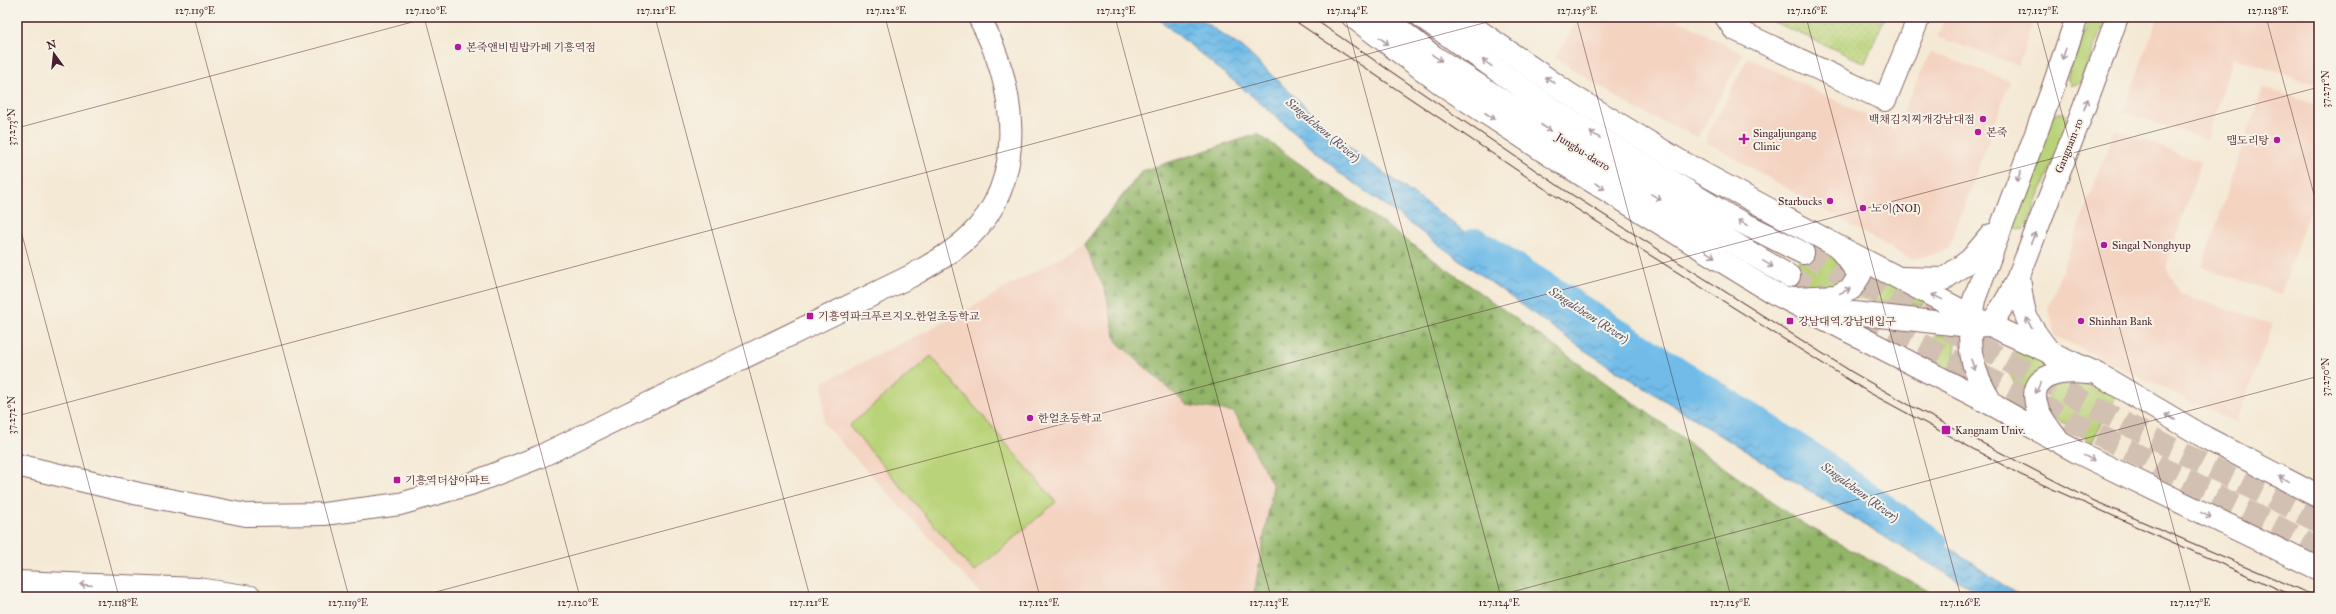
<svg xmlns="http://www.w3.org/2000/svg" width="2336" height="614" font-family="'IM FELL Great Primer','Noto Serif KR',serif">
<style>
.built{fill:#f4d3c1}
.grass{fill:#b9d378;stroke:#827952}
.forest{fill:url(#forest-firs);stroke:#6e6a4a}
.park{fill:url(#park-dots);stroke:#827952}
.water{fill:url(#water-waves);stroke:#5c6d8a}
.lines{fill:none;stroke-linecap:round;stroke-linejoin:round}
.river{stroke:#6fbbe8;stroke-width:30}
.major-tunnel{stroke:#d2c1b2;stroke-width:22;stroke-dasharray:22 11;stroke-linecap:butt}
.minor-casing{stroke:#866666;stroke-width:24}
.major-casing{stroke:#866666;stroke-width:24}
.highway-casing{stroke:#866666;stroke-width:24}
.minor{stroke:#fff;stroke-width:22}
.major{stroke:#fff;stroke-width:22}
.highway{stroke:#fff;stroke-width:22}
.tram{stroke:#4a1f2b;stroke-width:1}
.oneway{stroke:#ae9aa0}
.ticks{fill:none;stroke:#4a1f2b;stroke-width:1;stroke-opacity:0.45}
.poi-dot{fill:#b5179e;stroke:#f7f3e8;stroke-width:1.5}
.labels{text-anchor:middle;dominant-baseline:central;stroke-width:4;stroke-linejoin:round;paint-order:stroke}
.poi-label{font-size:11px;fill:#4a1f2b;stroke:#f7f3e8;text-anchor:start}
.street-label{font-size:11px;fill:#4a1f2b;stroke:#f7f3e8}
.water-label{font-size:12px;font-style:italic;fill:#554e64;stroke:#f7f3e8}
.neatline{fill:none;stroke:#4a1f2b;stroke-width:1.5}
.ticks-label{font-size:10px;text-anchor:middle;fill:#4a1f2b}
</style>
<defs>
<pattern id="forest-firs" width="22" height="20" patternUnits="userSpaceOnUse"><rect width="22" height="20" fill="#92b568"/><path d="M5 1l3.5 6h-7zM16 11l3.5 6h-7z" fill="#799356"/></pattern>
<pattern id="park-dots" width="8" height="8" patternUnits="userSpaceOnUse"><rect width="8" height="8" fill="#b9d378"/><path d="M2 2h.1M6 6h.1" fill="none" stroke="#a1b568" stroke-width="1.8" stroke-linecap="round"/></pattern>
<pattern id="water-waves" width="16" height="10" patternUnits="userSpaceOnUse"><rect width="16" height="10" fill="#6fbbe8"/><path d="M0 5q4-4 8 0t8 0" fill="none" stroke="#5d97bc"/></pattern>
</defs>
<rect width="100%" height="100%" fill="#f7f3e8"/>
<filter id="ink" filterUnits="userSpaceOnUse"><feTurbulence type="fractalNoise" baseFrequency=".025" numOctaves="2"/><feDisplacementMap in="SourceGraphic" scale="8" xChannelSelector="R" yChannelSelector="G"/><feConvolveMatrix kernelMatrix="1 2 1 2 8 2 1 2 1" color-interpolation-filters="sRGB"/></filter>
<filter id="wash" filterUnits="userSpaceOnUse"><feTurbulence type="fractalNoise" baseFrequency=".012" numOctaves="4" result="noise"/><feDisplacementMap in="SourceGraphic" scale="16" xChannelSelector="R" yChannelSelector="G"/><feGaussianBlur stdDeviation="0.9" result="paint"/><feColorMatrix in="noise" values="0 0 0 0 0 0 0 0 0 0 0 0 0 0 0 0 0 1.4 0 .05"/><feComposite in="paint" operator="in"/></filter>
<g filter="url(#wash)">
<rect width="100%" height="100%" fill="#f4e9d4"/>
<!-- built -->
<g class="built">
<polygon points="1579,17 1673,17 1743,54 1698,137 1639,111 1555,58"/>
<polygon points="1945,17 2035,17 2018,65 1937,37"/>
<polygon points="2158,17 2319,17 2319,85 2233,58 2207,140 2123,112"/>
<polygon points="1930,52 2010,81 1948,250 1911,260 1705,141 1748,57 1895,130"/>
<polygon points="2263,87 2319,106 2319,182 2281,294 2202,267"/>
<polygon points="2115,129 2201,162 2166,267 2180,294 2273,324 2236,423 2055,336 2048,308"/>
<polygon points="1084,244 1106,293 1117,341 1187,405 1234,412 1273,486 1254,594 1249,597 984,597 824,424 823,382 947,321"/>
</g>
<!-- grass -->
<g class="grass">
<polygon points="2090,17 2107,17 2080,83 2071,86 2067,78"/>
<polygon points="2057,113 2063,113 2066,117 2067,124 2028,225 2024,229 2018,229 2014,225 2013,219 2051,118"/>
<path d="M1811 237 1825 253 1841 261 1847 273C1832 296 1810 288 1788 283Z"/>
<path d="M1865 266 1926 298 1922 305 1854 298C1866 293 1871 290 1873 277Z"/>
<polygon points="1936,334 1956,338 1955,357 1962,378 1923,357"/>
<polygon points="2017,345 2063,368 2026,406 2007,368"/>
<polygon points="931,356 1056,502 974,572 849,426"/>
<path d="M2067 381 2101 388 2117 394 2091 444C2086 439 2082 433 2076 429 2070 424 2060 423 2054 417 2038 403 2051 385 2067 381Z"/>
</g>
<!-- forest -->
<polygon class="forest" points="1258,134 1800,522 1940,597 1249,597 1254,594 1273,486 1234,412 1187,405 1116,341 1106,293 1084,244 1142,171"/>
<!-- park -->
<polygon class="park" points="1763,17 1885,17 1865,63"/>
<!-- water -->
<polygon class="water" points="1156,17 1197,17 1244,49 1347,146 1666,378 1878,509 1963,556 2020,597 1986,597 1869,528 1584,350 1340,173 1264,106"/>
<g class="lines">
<!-- river -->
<polyline class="river" points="1476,243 1817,461 1933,544"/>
</g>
</g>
<g filter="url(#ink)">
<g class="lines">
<!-- major-tunnel -->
<g class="major-tunnel">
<polyline points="1803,253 2168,446 2319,522"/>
<polyline points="1789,276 1834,300"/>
<polyline points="1863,314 2319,548"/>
</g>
<!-- minor casing -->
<g class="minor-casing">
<g id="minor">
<polyline points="1726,17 1734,29 1885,100 1919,17"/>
<path d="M2019 275C2023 317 2025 321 2052 355"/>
<polyline points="1900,278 1944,279 1970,260 1991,235"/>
<path d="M1801 300 1836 311 1970 326 1989 325C2016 294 2028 251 2043 213 2069 148 2094 83 2117 17"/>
<path d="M1993 405C1969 368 1966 344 1974 300L2051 93 2077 17"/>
<path d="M17 465 139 494 246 515 324 514 400 504 470 484 539 457 911 276C932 264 952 253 969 237 1030 178 1015 84 979 17"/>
</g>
</g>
<!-- major casing -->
<g class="major-casing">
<g id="major">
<polyline points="1353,17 1443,85 1559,161 1772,292 1993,405 2077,452 2319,569"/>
<polyline points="1384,17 1433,56 1604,166 1789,276"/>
<polyline points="1422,17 1558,113 1727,215 1803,253"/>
<polyline points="1459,17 1569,94 1678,160 1837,246 1989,325 2098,374 2206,438 2319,497"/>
<polyline points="1793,298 1836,296 1851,289 1860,275 1842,252"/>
<path d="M2057 439C2050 429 2040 418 2037 407 2026 372 2064 371 2087 373"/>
</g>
</g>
<!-- highway casing -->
<g class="highway-casing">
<polyline id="highway" points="17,582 198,589 251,597"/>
</g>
<!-- minor -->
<use href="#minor" class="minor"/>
<!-- major -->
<use href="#major" class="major"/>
<!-- highway -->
<use href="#highway" class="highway"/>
<!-- tram -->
<g class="tram">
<polyline points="1289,17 1548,191 1868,392 2021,475 2296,597"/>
<polyline points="1311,17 1563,189 1852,372 1911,406 2090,499 2317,597"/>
</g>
</g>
<!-- one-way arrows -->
<defs><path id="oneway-shaft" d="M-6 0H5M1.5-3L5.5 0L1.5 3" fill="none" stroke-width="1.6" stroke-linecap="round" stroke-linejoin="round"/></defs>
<g class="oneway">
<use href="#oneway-shaft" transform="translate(1384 41) rotate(37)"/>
<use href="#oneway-shaft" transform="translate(2064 54) rotate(109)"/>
<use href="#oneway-shaft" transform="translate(1437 58) rotate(34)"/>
<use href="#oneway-shaft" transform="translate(1487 63) rotate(-145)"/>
<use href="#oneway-shaft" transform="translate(1550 80) rotate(-145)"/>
<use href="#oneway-shaft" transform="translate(2086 104) rotate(-70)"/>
<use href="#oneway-shaft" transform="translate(1490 116) rotate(33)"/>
<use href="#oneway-shaft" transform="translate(1546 128) rotate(33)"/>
<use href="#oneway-shaft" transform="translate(1595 135) rotate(-149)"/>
<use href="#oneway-shaft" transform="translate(2019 176) rotate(111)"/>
<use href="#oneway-shaft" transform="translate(1600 186) rotate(32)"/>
<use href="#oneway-shaft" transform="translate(1656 197) rotate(31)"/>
<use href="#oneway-shaft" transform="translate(1743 223) rotate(-153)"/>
<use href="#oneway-shaft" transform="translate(2033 238) rotate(-68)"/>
<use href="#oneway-shaft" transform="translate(1710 254) rotate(32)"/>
<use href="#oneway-shaft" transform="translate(1768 264) rotate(31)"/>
<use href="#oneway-shaft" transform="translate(1845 291) rotate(-25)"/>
<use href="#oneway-shaft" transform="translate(1937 297) rotate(-154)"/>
<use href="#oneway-shaft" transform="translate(2029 323) rotate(-117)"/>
<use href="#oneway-shaft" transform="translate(1973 365) rotate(71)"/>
<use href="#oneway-shaft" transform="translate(2038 388) rotate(113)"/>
<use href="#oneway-shaft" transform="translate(2170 417) rotate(-150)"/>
<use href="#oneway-shaft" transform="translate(2089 458) rotate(26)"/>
<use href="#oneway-shaft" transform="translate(2284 479) rotate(-152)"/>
<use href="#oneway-shaft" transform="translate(2206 515) rotate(26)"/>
<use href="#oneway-shaft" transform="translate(86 585) rotate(-178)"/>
</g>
</g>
<!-- ticks -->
<path class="ticks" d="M194 17 349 597M424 17 580 597M655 17 810 597M885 17 1040 597M1115 17 1271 597M1345 17 1501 597M1576 17 1731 597M1806 17 1961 597M2036 17 2192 597M2266 17 2319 213M17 128 431 17M17 216 119 597M17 416 1506 17M417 597 2319 87M1493 597 2319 376"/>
<!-- markers -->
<g class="poi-dot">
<circle cx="458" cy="47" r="4"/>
<circle cx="1983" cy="119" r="4"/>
<circle cx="1978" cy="132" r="4"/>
<path d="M1742 133h4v4h4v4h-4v4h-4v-4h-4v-4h4z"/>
<circle cx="2277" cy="140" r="4"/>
<circle cx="1830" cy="201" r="4"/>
<circle cx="1863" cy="208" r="4"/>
<circle cx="2104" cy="245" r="4"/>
<rect x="806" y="312" width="8" height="8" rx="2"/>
<rect x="1786" y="317" width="8" height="8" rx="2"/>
<circle cx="2081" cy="321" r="4"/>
<circle cx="1030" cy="418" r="4"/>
<rect x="1941" y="425" width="10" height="10" rx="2"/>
<rect x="393" y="476" width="8" height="8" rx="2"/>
</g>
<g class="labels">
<!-- poi labels -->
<g class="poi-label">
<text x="466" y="47">본죽앤비빔밥카페 기흥역점</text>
<text x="1975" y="119" text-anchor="end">백채김치찌개강남대점</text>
<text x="1986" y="132">본죽</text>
<text x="1753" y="133">Singaljungang<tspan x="1753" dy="13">Clinic</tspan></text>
<text x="2269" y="140" text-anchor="end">맵도리탕</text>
<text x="1822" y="201" text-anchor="end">Starbucks</text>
<text x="1871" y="208">노이(NOI)</text>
<text x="2112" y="245">Singal Nonghyup</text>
<text x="818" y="316">기흥역파크푸르지오.한얼초등학교</text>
<text x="1798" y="321">강남대역.강남대입구</text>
<text x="2089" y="321">Shinhan Bank</text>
<text x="1038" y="418">한얼초등학교</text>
<text x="1955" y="430">Kangnam Univ.</text>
<text x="405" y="480">기흥역더샵아파트</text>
</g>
<!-- street labels -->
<g class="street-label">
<text transform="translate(2069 146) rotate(-68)">Gangnam-ro</text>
<text transform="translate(1583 152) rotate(32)">Jungbu-daero</text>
</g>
<!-- water labels -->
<g class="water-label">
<text transform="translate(1323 130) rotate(40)">Singalcheon (River)</text>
<text transform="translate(1589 315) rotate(33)">Singalcheon (River)</text>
<text transform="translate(1860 492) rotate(36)">Singalcheon (River)</text>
</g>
</g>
<!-- margin -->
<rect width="2336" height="614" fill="none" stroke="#f7f3e8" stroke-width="44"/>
<!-- north arrow -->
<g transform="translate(54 54) rotate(345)" stroke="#f7f3e8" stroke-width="3" paint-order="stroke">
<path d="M0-3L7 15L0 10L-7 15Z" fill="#4a1f2b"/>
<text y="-6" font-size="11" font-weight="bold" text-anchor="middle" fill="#4a1f2b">N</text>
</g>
<rect x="22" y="22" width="2292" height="570" class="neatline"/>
<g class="ticks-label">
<text x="195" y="14">127.119°E</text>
<text x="426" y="14">127.120°E</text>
<text x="656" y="14">127.121°E</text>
<text x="886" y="14">127.122°E</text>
<text x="1116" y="14">127.123°E</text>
<text x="1347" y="14">127.124°E</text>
<text x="1577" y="14">127.125°E</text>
<text x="1807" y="14">127.126°E</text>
<text x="2038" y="14">127.127°E</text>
<text x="2268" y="14">127.128°E</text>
<text transform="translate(2325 89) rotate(-90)" y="4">37.271°N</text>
<text transform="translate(11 127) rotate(-90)" y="4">37.273°N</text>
<text transform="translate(2325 377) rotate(-90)" y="4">37.270°N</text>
<text transform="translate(11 415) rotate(-90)" y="4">37.272°N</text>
<text x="118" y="606">127.118°E</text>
<text x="348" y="606">127.119°E</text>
<text x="578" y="606">127.120°E</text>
<text x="809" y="606">127.121°E</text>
<text x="1039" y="606">127.122°E</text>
<text x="1269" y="606">127.123°E</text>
<text x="1499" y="606">127.124°E</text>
<text x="1730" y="606">127.125°E</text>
<text x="1960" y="606">127.126°E</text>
<text x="2190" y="606">127.127°E</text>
</g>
</svg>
